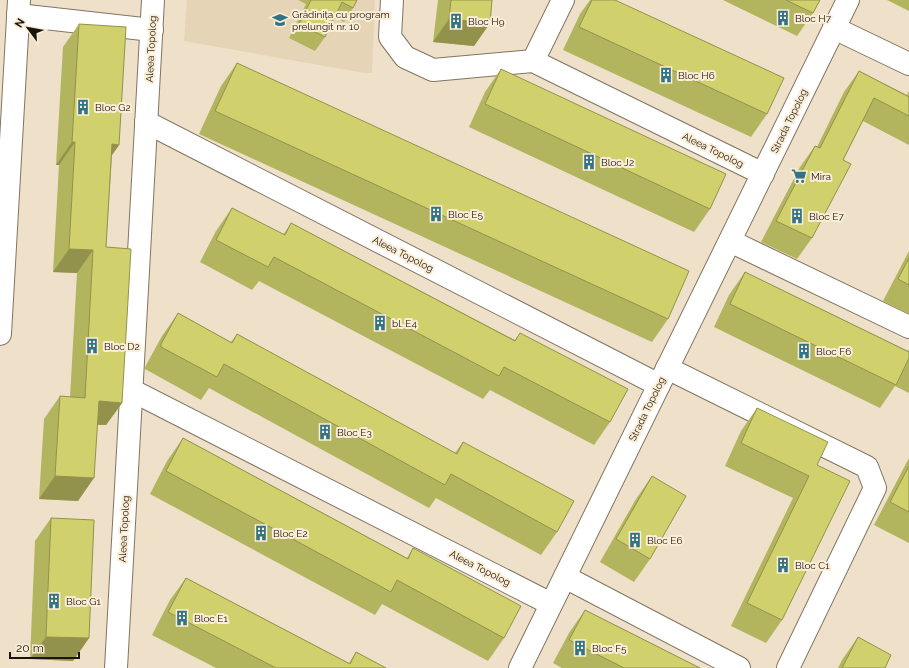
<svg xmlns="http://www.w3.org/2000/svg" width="909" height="668" font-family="Raleway,sans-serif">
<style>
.built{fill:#e6d4b6}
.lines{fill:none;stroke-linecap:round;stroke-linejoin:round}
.minor-casing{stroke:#827560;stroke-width:24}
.minor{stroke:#fff;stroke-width:22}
.wall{fill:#b3b45e}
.shaded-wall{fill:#92924c}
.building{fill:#d0d16d;stroke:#92924c}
.labels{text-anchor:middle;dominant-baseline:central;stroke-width:4;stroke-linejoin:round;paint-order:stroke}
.poi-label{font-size:10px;fill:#19150c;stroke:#fcedd6;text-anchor:start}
.street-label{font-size:10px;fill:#19150c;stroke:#fcedd6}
</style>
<rect width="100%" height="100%" fill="#eee0c9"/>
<!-- built -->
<polygon class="built" points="187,0 375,0 372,73 364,73 184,41"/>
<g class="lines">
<!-- minor casing -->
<g class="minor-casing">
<g id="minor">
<polyline points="392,0 390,37 405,57 433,70 533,61 763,174"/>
<polyline points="18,15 152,30"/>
<polyline points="834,28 909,64"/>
<polyline points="533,61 563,0"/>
<polyline points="146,122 659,385"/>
<polyline points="730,241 909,327"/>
<polyline points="0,334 19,0"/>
<polyline points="667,368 867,467 875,488 788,668"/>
<polyline points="131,390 551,604"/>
<polyline points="565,577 739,668"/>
<polyline points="116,668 153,0"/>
<polyline points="520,668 848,0"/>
</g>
</g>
<!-- minor -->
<use href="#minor" class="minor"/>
</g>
<!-- wall -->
<g class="wall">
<polygon points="298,0 357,0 353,8 344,22 334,17 325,37 315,51 289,38 306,4"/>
<polygon points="438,0 492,0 490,23 474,46 433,42"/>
<polygon points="590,0 615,0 767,114 751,137 563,50 580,14"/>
<polygon points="723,0 820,0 813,13 797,36"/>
<polygon points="887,0 909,0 909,11"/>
<polygon points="79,24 119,145 112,155 106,247 122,403 106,425 97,425 78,501 39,499 44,419 60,396 70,397 77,273 53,272 59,165 56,165 63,47"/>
<polygon points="237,63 668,319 652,342 199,134 221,86"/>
<polygon points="501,69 710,209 694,232 469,127 485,92"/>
<polygon points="859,71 907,95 909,91 909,145 863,121 843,160 812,238 797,259 761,242 800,167 815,146 817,147 844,92"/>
<polygon points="232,208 283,235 291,223 515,340 520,333 610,422 594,445 490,390 483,399 259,281 252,290 200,262 216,231"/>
<polygon points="909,251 909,314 883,301"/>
<polygon points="745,272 908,351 909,349 909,393 895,386 880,408 714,327 729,295"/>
<polygon points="178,313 231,342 237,334 455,453 463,442 557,532 541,555 436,498 429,508 209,388 201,400 145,369 145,367 162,336"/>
<polygon points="757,408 817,465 782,620 766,643 731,626 793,498 725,466 741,431"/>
<polygon points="183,438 407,558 413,548 504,638 488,661 382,604 375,615 150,494 167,461"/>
<polygon points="909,458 909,543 874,525"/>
<polygon points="652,476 650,559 634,582 600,562 636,499"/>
<polygon points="51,518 89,638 73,661 30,659 35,541"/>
<polygon points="186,578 349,663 356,652 386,668 216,668 152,635 170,600"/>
<polygon points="585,610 700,668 562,668 553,663 569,633"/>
<polygon points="858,637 885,668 838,668 842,660"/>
</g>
<!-- shaded-wall -->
<g class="shaded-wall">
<polygon points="449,19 490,23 474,46 433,42"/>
<polygon points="72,142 75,142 59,165 56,165"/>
<polygon points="112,144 119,145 103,168"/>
<polygon points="69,249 93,250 77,273 53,272"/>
<polygon points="99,401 122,403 106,425 83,424"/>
<polygon points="55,476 94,478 78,501 39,499"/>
<polygon points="46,637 89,638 73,661 30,659"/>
</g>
<!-- building -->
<g class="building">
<polygon points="311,0 357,0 353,8 342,2 325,37 299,24"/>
<polygon points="451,0 492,0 490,23 449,19"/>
<polygon points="592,0 615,0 784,78 767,114 579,27"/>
<polygon points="786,0 820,0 813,13"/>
<polygon points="79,24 126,27 119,145 112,144 106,247 131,249 122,403 99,401 94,478 55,476 60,396 85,398 93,250 69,249 75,142 72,142"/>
<polygon points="237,63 689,271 668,319 215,111"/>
<polygon points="501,69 726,174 710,209 485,104"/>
<polygon points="859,71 909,97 909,116 874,98 843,160 851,164 812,238 776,221 815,146 820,148"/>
<polygon points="232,208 285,235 291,223 515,341 520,333 628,389 610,422 504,367 499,376 274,257 268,267 216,240"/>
<polygon points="909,258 909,285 898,279"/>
<polygon points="745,272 909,352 909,358 896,385 730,304"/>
<polygon points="178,313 232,343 237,334 457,454 463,442 574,501 557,532 451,474 445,485 224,364 217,377 161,347 161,344"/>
<polygon points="757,408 828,442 817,465 850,481 782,620 747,603 809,476 741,443"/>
<polygon points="183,438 408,559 413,548 521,606 504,638 397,580 391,592 166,471"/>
<polygon points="909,466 909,512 890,502"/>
<polygon points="652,476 686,496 650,559 616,539"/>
<polygon points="51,518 94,520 89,638 46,637"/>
<polygon points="186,578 350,664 356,652 386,668 276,668 168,612"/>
<polygon points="585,610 700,668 624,668 569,640"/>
<polygon points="858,637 891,655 885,668 842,668"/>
</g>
<!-- icons -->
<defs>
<g id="building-bare" transform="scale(1.2)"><path d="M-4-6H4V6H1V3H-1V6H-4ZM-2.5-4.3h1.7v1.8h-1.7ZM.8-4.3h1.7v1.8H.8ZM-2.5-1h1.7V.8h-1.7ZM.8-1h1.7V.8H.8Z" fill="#327386" stroke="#fcedd6" stroke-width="2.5" paint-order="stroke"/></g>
<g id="school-bare" transform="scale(1.2)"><path d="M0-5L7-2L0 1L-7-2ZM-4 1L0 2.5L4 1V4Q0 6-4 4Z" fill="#327386" stroke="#fcedd6" stroke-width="2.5" paint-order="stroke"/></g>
<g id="supermarket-bare" transform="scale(1.2)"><path d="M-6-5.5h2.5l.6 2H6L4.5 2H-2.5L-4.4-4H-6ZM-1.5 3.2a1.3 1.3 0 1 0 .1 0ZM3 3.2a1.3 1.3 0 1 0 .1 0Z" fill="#327386" stroke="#fcedd6" stroke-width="2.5" paint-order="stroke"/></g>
</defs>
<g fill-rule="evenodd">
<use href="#building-bare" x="783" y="18"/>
<use href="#school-bare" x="280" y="20"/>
<use href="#building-bare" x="456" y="21"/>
<use href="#building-bare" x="666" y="75"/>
<use href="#building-bare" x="83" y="107"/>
<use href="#building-bare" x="589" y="162"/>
<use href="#supermarket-bare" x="799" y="176"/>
<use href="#building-bare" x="436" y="214"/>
<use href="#building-bare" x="797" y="216"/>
<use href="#building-bare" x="380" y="323"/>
<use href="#building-bare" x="92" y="346"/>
<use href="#building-bare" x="804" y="351"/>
<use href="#building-bare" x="325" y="432"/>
<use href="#building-bare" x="261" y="533"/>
<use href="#building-bare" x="635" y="540"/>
<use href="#building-bare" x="783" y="565"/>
<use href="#building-bare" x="54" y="601"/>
<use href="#building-bare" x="182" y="618"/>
<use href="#building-bare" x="580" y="648"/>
</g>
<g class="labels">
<!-- poi labels -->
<g class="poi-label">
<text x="292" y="14">Grădinița cu program<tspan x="292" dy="12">prelungit nr. 10</tspan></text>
<text x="795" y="18">Bloc H7</text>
<text x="468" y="21">Bloc H9</text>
<text x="678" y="75">Bloc H6</text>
<text x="95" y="107">Bloc G2</text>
<text x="601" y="162">Bloc J2</text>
<text x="811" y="176">Mira</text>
<text x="448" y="214">Bloc E5</text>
<text x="809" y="216">Bloc E7</text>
<text x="392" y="323">bl. E4</text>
<text x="104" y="346">Bloc D2</text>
<text x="816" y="351">Bloc F6</text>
<text x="337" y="432">Bloc E3</text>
<text x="273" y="533">Bloc E2</text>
<text x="647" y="540">Bloc E6</text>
<text x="795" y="565">Bloc C1</text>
<text x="66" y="601">Bloc G1</text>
<text x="194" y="618">Bloc E1</text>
<text x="592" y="648">Bloc F5</text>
</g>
<!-- street labels -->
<g class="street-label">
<text transform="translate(151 49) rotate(-87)">Aleea Topolog</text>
<text transform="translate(789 121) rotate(-64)">Strada Topolog</text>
<text transform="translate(713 150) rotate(26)">Aleea Topolog</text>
<text transform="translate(403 254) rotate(27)">Aleea Topolog</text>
<text transform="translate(647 409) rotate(-64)">Strada Topolog</text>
<text transform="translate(124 529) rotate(-87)">Aleea Topolog</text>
<text transform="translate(480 568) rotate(27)">Aleea Topolog</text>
</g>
</g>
<!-- north arrow -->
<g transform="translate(28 28) rotate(302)" stroke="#fcedd6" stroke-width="3" paint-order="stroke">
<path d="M0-3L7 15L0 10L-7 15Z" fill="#19150c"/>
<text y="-6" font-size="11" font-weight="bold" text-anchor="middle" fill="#19150c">N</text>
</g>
<!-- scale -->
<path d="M10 652v6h69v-6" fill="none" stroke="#19150c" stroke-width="2"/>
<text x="16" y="652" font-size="12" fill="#19150c" stroke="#fcedd6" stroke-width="3" paint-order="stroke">20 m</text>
</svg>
